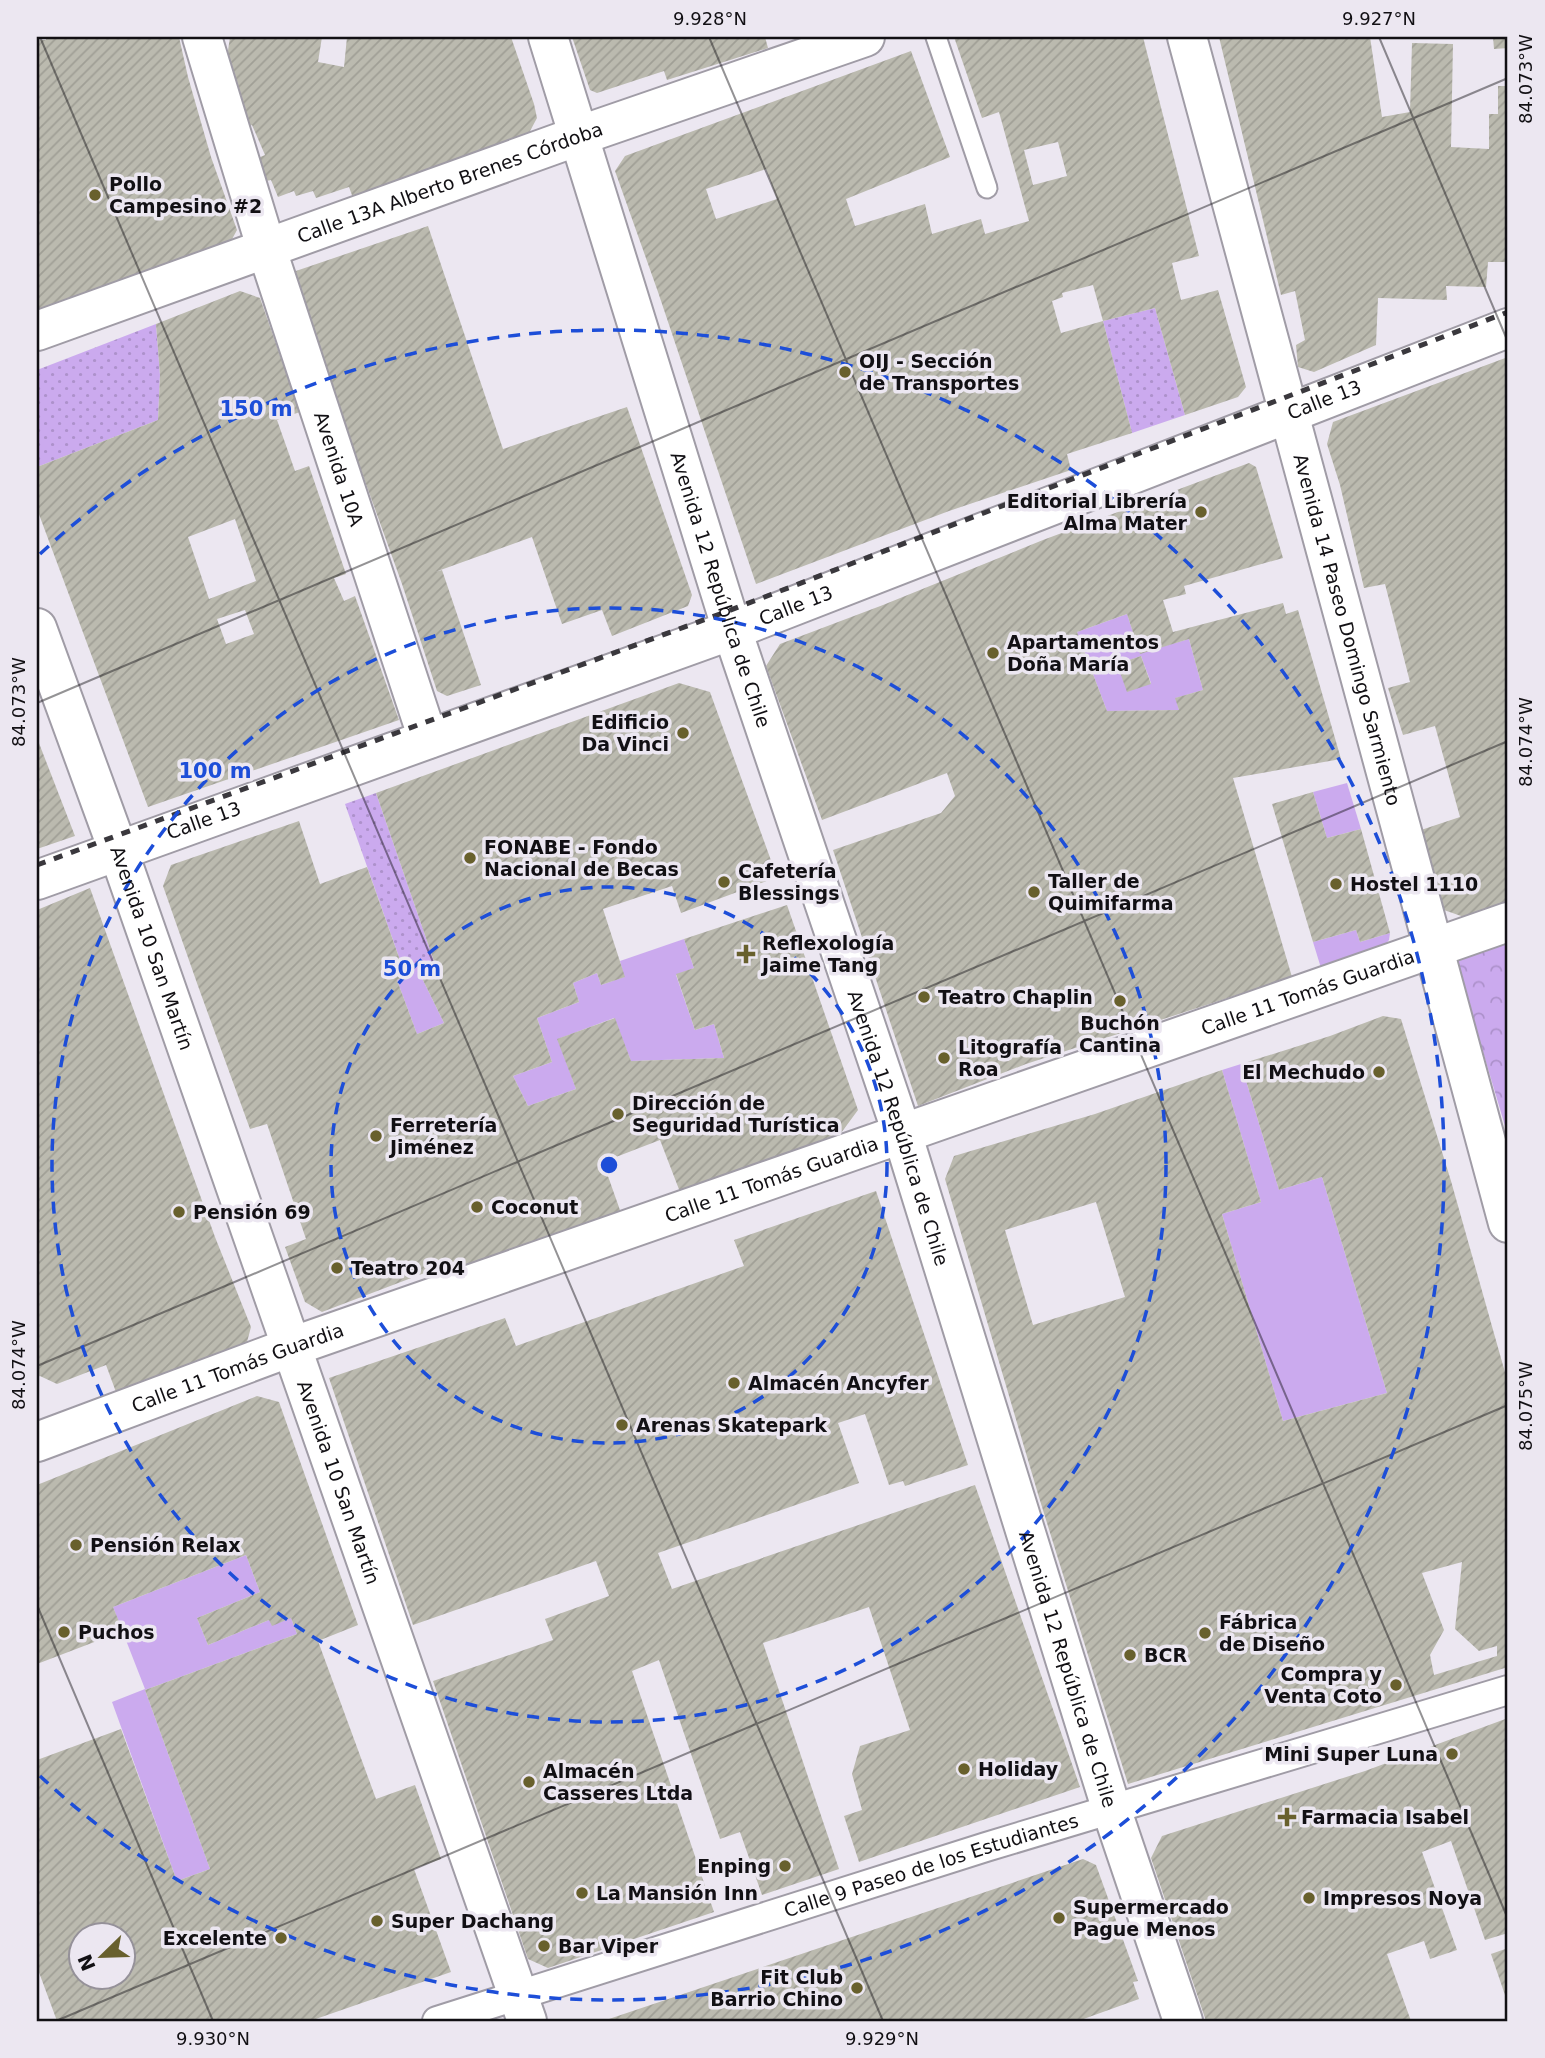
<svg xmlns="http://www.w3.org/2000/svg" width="1545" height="2058" font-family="'DejaVu Sans',sans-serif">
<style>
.grass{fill:url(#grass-dots)}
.forest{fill:url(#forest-crowns)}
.garden{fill:#cbaaee;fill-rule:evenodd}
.building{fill:url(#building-hatch);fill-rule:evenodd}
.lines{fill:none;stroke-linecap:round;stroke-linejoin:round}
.service-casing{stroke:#a09ca6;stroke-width:23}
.pedestrian-casing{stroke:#a09ca6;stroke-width:32}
.minor-casing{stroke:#a09ca6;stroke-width:42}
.tertiary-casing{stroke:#a09ca6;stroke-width:42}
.service{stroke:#fff;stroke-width:19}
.pedestrian{stroke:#fff;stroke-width:28}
.minor{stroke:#fff;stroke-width:38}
.tertiary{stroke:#fff;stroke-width:38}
.rail{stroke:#3a383d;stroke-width:5;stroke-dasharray:9 9;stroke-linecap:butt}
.ticks{fill:none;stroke:#121014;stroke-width:2;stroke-opacity:0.45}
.ring{fill:none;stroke:#1d4ed8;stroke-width:3.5;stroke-dasharray:12 9}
.poi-dot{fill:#68602d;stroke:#ece7f1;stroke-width:2.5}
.labels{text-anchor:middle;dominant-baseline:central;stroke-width:7;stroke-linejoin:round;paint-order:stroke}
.street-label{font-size:19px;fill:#121014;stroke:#ece7f1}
.poi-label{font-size:19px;font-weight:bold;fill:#121014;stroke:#ece7f1;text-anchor:start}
.centre{fill:#1d4ed8;stroke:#ece7f1;stroke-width:3.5}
.ring-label{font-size:21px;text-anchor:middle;font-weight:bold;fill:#1d4ed8;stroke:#ece7f1;stroke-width:7;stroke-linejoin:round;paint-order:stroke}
.neatline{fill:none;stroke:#121014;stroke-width:2.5}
.ticks-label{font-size:18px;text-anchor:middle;fill:#121014}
</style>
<defs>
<pattern id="grass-dots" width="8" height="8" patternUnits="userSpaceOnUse" patternTransform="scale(1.75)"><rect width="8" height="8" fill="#cbaaee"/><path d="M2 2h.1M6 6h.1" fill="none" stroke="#ad91cb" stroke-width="1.8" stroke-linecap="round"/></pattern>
<pattern id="forest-crowns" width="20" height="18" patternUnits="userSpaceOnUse" patternTransform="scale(1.75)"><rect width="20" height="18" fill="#cbaaee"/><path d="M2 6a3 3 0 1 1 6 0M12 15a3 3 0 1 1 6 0" fill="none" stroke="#ad91cb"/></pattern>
<pattern id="building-hatch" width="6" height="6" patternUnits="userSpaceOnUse" patternTransform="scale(1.75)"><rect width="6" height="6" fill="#bbbaaf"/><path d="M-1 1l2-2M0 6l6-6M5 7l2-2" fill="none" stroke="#a09f96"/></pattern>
</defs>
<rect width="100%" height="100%" fill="#ece7f1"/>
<!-- grass -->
<g class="grass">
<polygon points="1155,308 1185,415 1132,433 1103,321"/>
<polygon points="156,324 160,375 158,420 37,467 37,370"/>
<polygon points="376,793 436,967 406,977 345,804"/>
</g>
<!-- forest -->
<polygon class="forest" points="1508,939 1508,1136 1456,961"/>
<!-- garden -->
<g class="garden">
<path d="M1127 614 1140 653 1189 639 1203 690 1176 698 1179 710 1107 711 1077 632ZM1141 656 1151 683V684L1118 664Z"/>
<polygon points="1347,783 1361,829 1327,838 1313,792"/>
<polygon points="1356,930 1360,942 1390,933 1389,940 1383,947 1321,968 1313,942"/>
<polygon points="684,939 694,968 676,975 695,1030 714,1024 724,1058 631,1061 614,1018 558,1039 576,1089 528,1106 513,1076 552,1062 537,1018 579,1002 573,983 597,973 601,985 624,977 620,961"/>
<polygon points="419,972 444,1023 417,1034 397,980"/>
<polygon points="1241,1064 1279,1190 1322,1177 1387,1393 1283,1421 1222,1214 1261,1202 1222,1070"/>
<polygon points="246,1555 260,1592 197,1618 208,1645 269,1620 291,1618 297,1634 145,1690 210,1869 177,1881 112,1702 145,1689 113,1607"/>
</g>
<!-- building -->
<g class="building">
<polygon points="46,37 179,37 188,77 211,157 237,230 231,241 37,315 37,40 46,40"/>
<polygon points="230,37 322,37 318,62 344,67 347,37 511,37 534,104 537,118 529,133 353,198 349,187 316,198 313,191 296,196 294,191 278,197 271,180 266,181 258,158 265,155 252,125 245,128 226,64"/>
<polygon points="572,37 765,37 768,48 667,80 664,71 597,93 590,90"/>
<path d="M954 37H1143L1199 256 1172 263 1181 300 1218 290 1246 387 1238 397 1185 415 1155 308 1103 321 1132 433 1067 454 1071 470 949 511 756 584 658 292 615 171 625 156 911 51 950 157 846 199 855 226 925 204 932 234 981 219 985 234 1029 221 999 112 982 118ZM1058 142 1067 176 1033 185 1024 150ZM766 169 777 199 716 219 706 189ZM1093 285 1103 321 1061 333 1052 301 1063 297 1062 293Z"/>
<polygon points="1219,37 1370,37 1382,117 1410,112 1412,43 1453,44 1451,147 1489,149 1489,114 1498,114 1498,86 1508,86 1508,262 1488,262 1486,287 1446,286 1447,300 1378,298 1376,345 1314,372 1298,367 1296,345 1305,340 1295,291 1281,295"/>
<polygon points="1493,37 1508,37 1508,48 1494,49"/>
<polygon points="428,226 503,449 627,407 692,595 688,606 612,636 602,610 562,624 532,537 435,572 442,570 481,685 447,696 437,691 402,584 290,273"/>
<path d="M240 291 260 298 300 412 277 420 295 471 309 466 346 574 334 578 344 601 355 596 399 720 148 807 37 509V467L158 420 160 375 156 324ZM235 519 256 581 209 599 188 537ZM245 610 254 634 226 644 217 619Z"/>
<polygon points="1508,357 1508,901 1464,917 1441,909 1418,831 1460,817 1435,726 1403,735 1388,688 1410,682 1385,584 1364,588 1340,485 1327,444 1333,422"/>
<path d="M1249 463 1256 467 1283 558 1184 586 1186 594 1163 600 1173 632 1283 603 1286 614 1298 610 1341 759 1233 778 1292 977 1026 1064 918 1106 833 850 941 813 955 796 947 773 822 820 766 666 780 644 883 605 1043 540ZM1127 614 1140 654 1189 639 1203 690 1175 698 1179 710 1107 711 1077 632Z"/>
<polygon points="1141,656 1151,684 1127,692 1117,664"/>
<polygon points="679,683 710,692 777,877 681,913 672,886 603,909 625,977 601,985 597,973 573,983 579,1002 537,1018 552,1062 513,1076 528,1106 576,1089 557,1039 615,1018 631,1061 724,1058 714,1024 695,1030 676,974 694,968 684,939 787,905 858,1110 841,1133 680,1192 660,1140 603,1162 621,1213 460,1273 456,1261 322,1312 305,1302 285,1247 306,1239 267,1124 250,1129 198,986 163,886 171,865 299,821 320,884 367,867 406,977 397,980 417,1034 444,1023 419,972 436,967 376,793"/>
<polygon points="37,738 75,836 37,849"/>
<polygon points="1313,792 1327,838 1361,829 1390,933 1360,942 1356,930 1313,942 1272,804"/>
<polygon points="90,888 215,1237 251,1327 247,1342 116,1392 106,1365 57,1384 40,1376 37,1377 37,910"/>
<path d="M1383 1016 1401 1019 1451 1181 1508 1383V1667L1128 1784 1038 1494 945 1179 954 1156 1095 1114 1222 1070 1261 1202 1222 1214 1283 1421 1387 1393 1322 1177 1279 1190 1241 1064 1330 1036ZM1096 1202 1125 1297 1033 1325 1005 1230ZM1462 1562 1455 1629 1479 1651 1497 1646V1656L1434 1675 1430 1655 1444 1630 1422 1573Z"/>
<polygon points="876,1191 968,1465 905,1486 903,1481 889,1485 865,1414 838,1423 859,1483 658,1553 672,1589 975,1485 1080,1787 859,1862 844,1816 862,1810 852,1774 860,1746 910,1730 869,1607 763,1643 839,1869 762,1895 740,1832 720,1839 659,1660 632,1671 714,1912 548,1968 528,1959 433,1681 553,1640 545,1619 609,1596 596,1561 413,1625 329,1378 505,1318 516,1346 744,1266 734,1240"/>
<path d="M257 1396 279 1402 358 1625 318 1641 376 1799 415 1785 441 1859 414 1869 451 1972 310 2021H57L37 1967V1760L121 1729 177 1881 210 1869 145 1690 297 1634 291 1618 272 1626 269 1620 208 1645 197 1618 260 1592 246 1555 113 1607 123 1631 37 1664V1485ZM80 1936H122V1978H80Z"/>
<polygon points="1508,1718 1508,1933 1485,1940 1451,1841 1422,1852 1457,1950 1430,1959 1424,1941 1387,1954 1411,2021 1206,2021 1151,1858 1162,1836 1365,1771"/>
<polygon points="1083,1859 1096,1865 1138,1981 1133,1982 1139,1999 1078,2021 603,2021"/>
<polygon points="1508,1948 1508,2004 1491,1954"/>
</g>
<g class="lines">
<!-- service casing -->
<g class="service-casing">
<polyline id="service" points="936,37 987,188"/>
</g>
<!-- pedestrian casing -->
<g class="pedestrian-casing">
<g id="pedestrian">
<path id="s1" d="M437 2021 986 1847 1508 1690"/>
</g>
</g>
<!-- minor casing -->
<g class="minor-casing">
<g id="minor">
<path id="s2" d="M202 37 266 247 428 739"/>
<path id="s3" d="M548 37 732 630 902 1133 1112 1811 1183 2021"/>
<path id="s4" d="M1187 37 1508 1223"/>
<path id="s5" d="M37 331 581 135 865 37"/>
<path id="s6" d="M37 880 732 630 1508 328"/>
</g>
</g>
<!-- tertiary casing -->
<g class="tertiary-casing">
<g id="tertiary">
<path id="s7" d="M37 628 113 836 527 2021"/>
<path id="s8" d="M37 1442 291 1347 1508 922"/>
</g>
</g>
<!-- service -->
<use href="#service" class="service"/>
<!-- pedestrian -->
<use href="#pedestrian" class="pedestrian"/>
<!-- minor -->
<use href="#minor" class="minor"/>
<!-- tertiary -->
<use href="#tertiary" class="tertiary"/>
<!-- rail -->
<polyline class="rail" points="37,865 728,611 1508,312"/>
</g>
<!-- ticks -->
<path class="ticks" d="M40 37 883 2021M709 37 1508 1919M1379 37 1508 342M37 39 42 37M37 703 1508 78M37 1366 1508 741M37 1605 213 2021M56 2021 1508 1405"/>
<!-- distance rings -->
<g class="ring">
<circle cx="609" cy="1165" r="278"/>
<circle cx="609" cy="1165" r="557"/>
<path d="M40 554A835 835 0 1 1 40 1776"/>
</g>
<!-- markers -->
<g class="poi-dot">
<circle cx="95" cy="195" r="7"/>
<circle cx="845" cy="372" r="7"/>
<circle cx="1201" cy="512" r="7"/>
<circle cx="993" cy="653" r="7"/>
<circle cx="683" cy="733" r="7"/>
<circle cx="470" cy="858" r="7"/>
<circle cx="724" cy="882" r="7"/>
<circle cx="1336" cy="884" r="7"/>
<circle cx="1034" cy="892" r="7"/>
<path d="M742.5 943.5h7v7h7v7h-7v7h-7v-7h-7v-7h7z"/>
<circle cx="924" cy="997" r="7"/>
<circle cx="1120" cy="1001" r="7"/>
<circle cx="944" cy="1058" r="7"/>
<circle cx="1379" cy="1072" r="7"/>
<circle cx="618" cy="1114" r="7"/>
<circle cx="376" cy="1136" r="7"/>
<circle cx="477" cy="1207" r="7"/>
<circle cx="179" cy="1212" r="7"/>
<circle cx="337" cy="1268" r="7"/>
<circle cx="734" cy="1383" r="7"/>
<circle cx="622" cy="1425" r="7"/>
<circle cx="76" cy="1545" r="7"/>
<circle cx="64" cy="1632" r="7"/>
<circle cx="1205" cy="1633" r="7"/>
<circle cx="1130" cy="1655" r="7"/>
<circle cx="1396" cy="1685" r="7"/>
<circle cx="1452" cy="1754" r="7"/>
<circle cx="964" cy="1769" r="7"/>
<circle cx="529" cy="1782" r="7"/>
<path d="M1283.5 1806.5h7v7h7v7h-7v7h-7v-7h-7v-7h7z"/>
<circle cx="785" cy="1866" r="7"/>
<circle cx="582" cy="1893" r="7"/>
<circle cx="1309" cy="1898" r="7"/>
<circle cx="1059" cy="1918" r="7"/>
<circle cx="377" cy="1921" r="7"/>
<circle cx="281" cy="1938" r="7"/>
<circle cx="544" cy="1946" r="7"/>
<circle cx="857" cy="1988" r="7"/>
</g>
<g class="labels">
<!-- street labels -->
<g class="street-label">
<text stroke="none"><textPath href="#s5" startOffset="439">Calle 13A Alberto Brenes Córdoba</textPath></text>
<text stroke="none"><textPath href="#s6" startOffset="1374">Calle 13</textPath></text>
<text stroke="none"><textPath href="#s2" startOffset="453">Avenida 10A</textPath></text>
<text stroke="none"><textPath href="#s3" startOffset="579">Avenida 12 República de Chile</textPath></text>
<text stroke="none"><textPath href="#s6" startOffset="807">Calle 13</textPath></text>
<text stroke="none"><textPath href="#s4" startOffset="614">Avenida 14 Paseo Domingo Sarmiento</textPath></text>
<text stroke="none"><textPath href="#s6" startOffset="177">Calle 13</textPath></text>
<text stroke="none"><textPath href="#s7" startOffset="340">Avenida 10 San Martín</textPath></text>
<text stroke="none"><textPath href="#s8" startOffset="1348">Calle 11 Tomás Guardia</textPath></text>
<text stroke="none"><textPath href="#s3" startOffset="1146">Avenida 12 República de Chile</textPath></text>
<text stroke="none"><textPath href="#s8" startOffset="780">Calle 11 Tomás Guardia</textPath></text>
<text stroke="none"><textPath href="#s8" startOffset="214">Calle 11 Tomás Guardia</textPath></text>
<text stroke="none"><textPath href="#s7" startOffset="906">Avenida 10 San Martín</textPath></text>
<text stroke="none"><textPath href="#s3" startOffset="1713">Avenida 12 República de Chile</textPath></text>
<text stroke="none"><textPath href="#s1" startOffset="518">Calle 9 Paseo de los Estudiantes</textPath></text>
</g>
<!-- poi labels -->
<g class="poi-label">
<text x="109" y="184">Pollo<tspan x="109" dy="22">Campesino #2</tspan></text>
<text x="859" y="361">OIJ - Sección<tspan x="859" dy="22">de Transportes</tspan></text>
<text x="1187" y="501" text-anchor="end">Editorial Librería<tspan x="1187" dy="22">Alma Mater</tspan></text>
<text x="1007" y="642">Apartamentos<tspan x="1007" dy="22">Doña María</tspan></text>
<text x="669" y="722" text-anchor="end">Edificio<tspan x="669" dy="22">Da Vinci</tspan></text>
<text x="484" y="847">FONABE - Fondo<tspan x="484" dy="22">Nacional de Becas</tspan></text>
<text x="738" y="871">Cafetería<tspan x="738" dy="22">Blessings</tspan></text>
<text x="1048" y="881">Taller de<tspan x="1048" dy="22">Quimifarma</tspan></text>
<text x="1350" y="884">Hostel 1110</text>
<text x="762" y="943">Reflexología<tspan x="762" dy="22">Jaime Tang</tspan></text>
<text x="938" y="997">Teatro Chaplin</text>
<text x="1120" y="1023" text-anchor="middle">Buchón<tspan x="1120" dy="22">Cantina</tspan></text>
<text x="958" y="1047">Litografía<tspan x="958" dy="22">Roa</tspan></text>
<text x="1365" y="1072" text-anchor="end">El Mechudo</text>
<text x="632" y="1103">Dirección de<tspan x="632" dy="22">Seguridad Turística</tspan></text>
<text x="390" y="1125">Ferretería<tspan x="390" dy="22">Jiménez</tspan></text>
<text x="491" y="1207">Coconut</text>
<text x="193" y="1212">Pensión 69</text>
<text x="351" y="1268">Teatro 204</text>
<text x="748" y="1383">Almacén Ancyfer</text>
<text x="636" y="1425">Arenas Skatepark</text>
<text x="90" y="1545">Pensión Relax</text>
<text x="1219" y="1622">Fábrica<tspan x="1219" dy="22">de Diseño</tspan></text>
<text x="78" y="1632">Puchos</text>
<text x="1144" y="1655">BCR</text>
<text x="1382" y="1674" text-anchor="end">Compra y<tspan x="1382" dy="22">Venta Coto</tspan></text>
<text x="1438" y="1754" text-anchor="end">Mini Super Luna</text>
<text x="978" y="1769">Holiday</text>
<text x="543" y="1771">Almacén<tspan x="543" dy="22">Casseres Ltda</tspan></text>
<text x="1301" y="1817">Farmacia Isabel</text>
<text x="771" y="1866" text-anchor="end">Enping</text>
<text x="596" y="1893">La Mansión Inn</text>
<text x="1323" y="1898">Impresos Noya</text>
<text x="1073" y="1907">Supermercado<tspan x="1073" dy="22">Pague Menos</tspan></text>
<text x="391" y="1921">Super Dachang</text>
<text x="267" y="1938" text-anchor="end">Excelente</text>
<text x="558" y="1946">Bar Viper</text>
<text x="843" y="1977" text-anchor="end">Fit Club<tspan x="843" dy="22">Barrio Chino</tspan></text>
</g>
</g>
<circle cx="609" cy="1165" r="10" class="centre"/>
<g class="ring-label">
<text x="256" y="416">150 m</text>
<text x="215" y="778">100 m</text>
<text x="412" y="976">50 m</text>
</g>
<!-- border -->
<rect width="1545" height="2058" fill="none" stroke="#ece7f1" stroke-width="77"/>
<!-- north arrow -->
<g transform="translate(102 1956) rotate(247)"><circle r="33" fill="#ece7f1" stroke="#959199" stroke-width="2"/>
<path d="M0-5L12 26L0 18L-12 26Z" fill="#68602d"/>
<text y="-10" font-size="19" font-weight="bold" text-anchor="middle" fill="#121014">N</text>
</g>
<rect x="38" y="38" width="1468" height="1982" class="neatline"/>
<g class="ticks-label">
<text x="710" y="25">9.928°N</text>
<text x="1379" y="25">9.927°N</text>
<text transform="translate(1526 79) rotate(-90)" y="6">84.073°W</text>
<text transform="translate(19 702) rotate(-90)" y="6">84.073°W</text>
<text transform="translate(1526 742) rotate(-90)" y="6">84.074°W</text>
<text transform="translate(19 1365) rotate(-90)" y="6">84.074°W</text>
<text transform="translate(1526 1406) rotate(-90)" y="6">84.075°W</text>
<text x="213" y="2045">9.930°N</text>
<text x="882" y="2045">9.929°N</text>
</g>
</svg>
